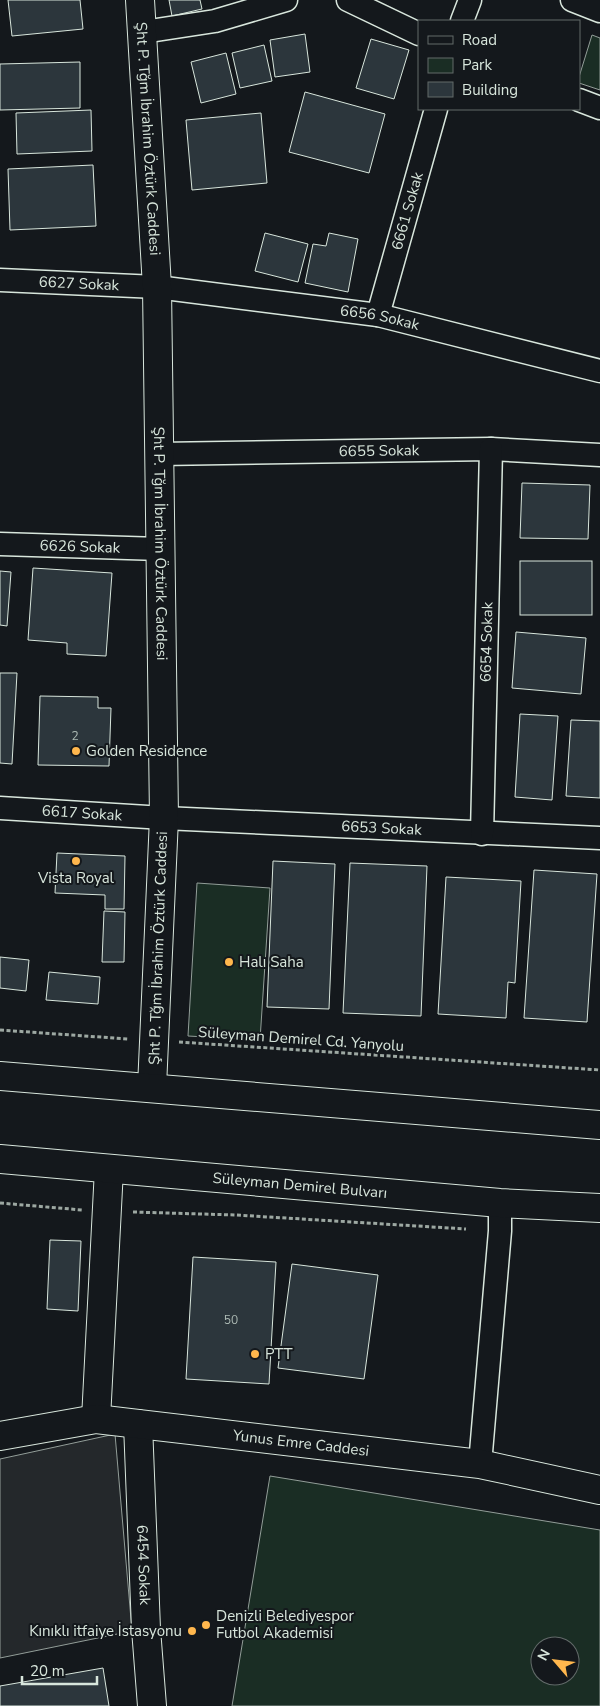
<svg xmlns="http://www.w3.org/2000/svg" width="600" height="1706" font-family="'Nunito Sans',sans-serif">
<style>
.green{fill:#1a2d24;stroke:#939e99;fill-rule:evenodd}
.parking{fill:#24282b;stroke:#939e99}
.building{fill:#2c363c;stroke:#d8e6dc}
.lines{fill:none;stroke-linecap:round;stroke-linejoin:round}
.street-casing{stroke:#d8e6dc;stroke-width:25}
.secondary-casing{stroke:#d8e6dc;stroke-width:30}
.primary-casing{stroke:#d8e6dc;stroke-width:30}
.path{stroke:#9da8a2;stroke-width:3;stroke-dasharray:4 2.5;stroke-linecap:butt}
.street{stroke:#14181c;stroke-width:22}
.secondary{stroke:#14181c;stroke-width:28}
.primary{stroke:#14181c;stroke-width:28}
.poi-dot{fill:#ffb74d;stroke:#14181c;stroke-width:2}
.labels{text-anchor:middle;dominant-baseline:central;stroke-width:4;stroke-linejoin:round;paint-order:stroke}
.number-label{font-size:12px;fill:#adbab4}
.street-label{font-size:15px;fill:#d8e6dc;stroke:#14181c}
.poi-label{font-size:15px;fill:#d8e6dc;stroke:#14181c;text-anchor:start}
</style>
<rect width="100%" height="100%" fill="#14181c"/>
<!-- green -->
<g class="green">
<polygon points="592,35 600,38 600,90 579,83 579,77"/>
<polygon points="197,883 270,888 260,1040 188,1036"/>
<path d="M270 1476 600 1530V1706H232ZM540 1646H570V1676H540Z"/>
</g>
<!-- parking -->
<polygon class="parking" points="115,1434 132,1631 0,1658 0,1459"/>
<!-- building -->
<g class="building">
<polygon points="8,0 80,0 83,29 12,36"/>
<polygon points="169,0 200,0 202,9 172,16"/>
<polygon points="305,34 310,72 275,77 270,40"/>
<polygon points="371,39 409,50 394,99 356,88"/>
<polygon points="264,45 272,81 240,88 232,53"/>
<polygon points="226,53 236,94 201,103 191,62"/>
<polygon points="80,62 80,108 0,110 0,64"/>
<polygon points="305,92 385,114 369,173 289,152"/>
<polygon points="91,110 92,151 17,154 16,113"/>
<polygon points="261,113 267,183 192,190 186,120"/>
<polygon points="93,165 96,226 10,230 8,169"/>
<polygon points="265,233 308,244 298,282 255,271"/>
<polygon points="329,233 358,239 348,292 305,283 313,244 326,246"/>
<polygon points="522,483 590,485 588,539 520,538"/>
<rect x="520" y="561" width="72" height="54"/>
<polygon points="33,568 112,573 106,656 67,654 67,643 28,640"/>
<polygon points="0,571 11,572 7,626 0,625"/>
<polygon points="516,632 586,638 581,694 512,688"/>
<polygon points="0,673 17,673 12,764 0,763"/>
<polygon points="40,696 98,697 98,708 111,708 109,766 38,765"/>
<polygon points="520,714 558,716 552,800 515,797"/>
<polygon points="571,720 600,721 600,798 566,796"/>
<polygon points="57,853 125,856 124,909 105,909 105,895 55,893"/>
<polygon points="273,861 335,864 329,1009 267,1007"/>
<polygon points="350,863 427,866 421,1016 343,1013"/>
<polygon points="534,870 597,874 587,1022 524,1018"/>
<polygon points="446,877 521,881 515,983 508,982 506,1018 438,1014"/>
<polygon points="104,911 125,912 124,962 102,962"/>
<polygon points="0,957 29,960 26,991 0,988"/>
<polygon points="49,972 100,977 98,1004 46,1000"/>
<polygon points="50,1240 81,1241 78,1311 47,1309"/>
<polygon points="193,1257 276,1262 269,1384 186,1379"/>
<polygon points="292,1264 378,1275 364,1379 278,1368"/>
<polygon points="103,1668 109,1706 0,1706 0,1686"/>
</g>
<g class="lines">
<!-- street casing -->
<g class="street-casing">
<g id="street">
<polyline points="348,0 419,34"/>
<polyline points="572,0 600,11"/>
<polyline points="462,21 470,0"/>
<polyline points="143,32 215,21 286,0"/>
<polyline points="579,100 600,108"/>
<path id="s1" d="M0 280 157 287 378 315 600 371"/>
<path id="s2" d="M378 315 436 109"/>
<path id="s3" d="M159 454 491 449 600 455"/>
<path id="s4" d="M0 544 160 549"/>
<path id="s5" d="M0 808 164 818 600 838"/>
<path id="s6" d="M482 834 491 449"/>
<polyline points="480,1464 500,1231 500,1203"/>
</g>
</g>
<!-- secondary casing -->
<g class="secondary-casing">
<g id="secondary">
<path id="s7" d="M140 0 157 287 164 818 152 1087"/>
<polyline points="96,1419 109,1169"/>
<path id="s8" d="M138 1424 146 1629 152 1706"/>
<path id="s9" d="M0 1436 96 1419 480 1464 600 1490"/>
</g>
</g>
<!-- primary casing -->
<g class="primary-casing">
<g id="primary">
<polyline points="0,1076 600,1125"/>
<path id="s10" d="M0 1159 500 1203 600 1208"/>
</g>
</g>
<!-- path -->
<g class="path">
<polyline points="0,1030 128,1039"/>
<polyline points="179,1042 600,1070"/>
<polyline points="0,1203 82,1210"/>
<polyline points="133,1212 236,1215 466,1229"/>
</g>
<!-- street -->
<use href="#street" class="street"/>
<!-- secondary -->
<use href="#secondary" class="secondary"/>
<!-- primary -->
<use href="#primary" class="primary"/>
</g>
<!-- markers -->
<g class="poi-dot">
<circle cx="76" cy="751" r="5"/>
<circle cx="76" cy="861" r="5"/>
<circle cx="229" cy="962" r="5"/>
<circle cx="255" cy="1354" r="5"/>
<circle cx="206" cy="1625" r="5"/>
<circle cx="192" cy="1631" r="5"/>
</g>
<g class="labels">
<!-- number labels -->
<g class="number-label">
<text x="75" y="736">2</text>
<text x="231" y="1320">50</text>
</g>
<!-- street labels -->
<g class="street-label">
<text stroke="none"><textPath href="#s7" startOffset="139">Şht P. Tğm İbrahim Öztürk Caddesi</textPath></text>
<text stroke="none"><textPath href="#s2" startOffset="108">6661 Sokak</textPath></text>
<text stroke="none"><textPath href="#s1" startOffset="79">6627 Sokak</textPath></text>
<text stroke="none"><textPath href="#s1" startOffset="382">6656 Sokak</textPath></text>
<text stroke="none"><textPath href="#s3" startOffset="220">6655 Sokak</textPath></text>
<text stroke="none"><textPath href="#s7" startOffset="544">Şht P. Tğm İbrahim Öztürk Caddesi</textPath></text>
<text stroke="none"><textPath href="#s4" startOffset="80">6626 Sokak</textPath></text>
<text stroke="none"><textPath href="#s6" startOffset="192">6654 Sokak</textPath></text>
<text stroke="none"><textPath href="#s5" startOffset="82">6617 Sokak</textPath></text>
<text stroke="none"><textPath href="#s5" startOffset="382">6653 Sokak</textPath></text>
<text transform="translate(158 948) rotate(-88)">Şht P. Tğm İbrahim Öztürk Caddesi</text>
<text transform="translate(301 1039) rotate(4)">Süleyman Demirel Cd. Yanyolu</text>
<text stroke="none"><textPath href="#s10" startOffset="301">Süleyman Demirel Bulvarı</textPath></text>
<text stroke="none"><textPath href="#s9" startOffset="304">Yunus Emre Caddesi</textPath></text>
<text stroke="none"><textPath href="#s8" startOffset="141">6454 Sokak</textPath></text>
</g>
<!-- poi labels -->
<g class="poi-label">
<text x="86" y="751">Golden Residence</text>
<text x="76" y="878" text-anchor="middle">Vista Royal</text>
<text x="239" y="962">Halı Saha</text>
<text x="265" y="1354">PTT</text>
<text x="216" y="1616">Denizli Belediyespor<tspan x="216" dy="17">Futbol Akademisi</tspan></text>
<text x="182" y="1631" text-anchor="end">Kınıklı itfaiye İstasyonu</text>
</g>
</g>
<!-- legend -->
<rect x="418" y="20" width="162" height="90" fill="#14181c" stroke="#626a69"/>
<rect x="428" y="36" width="25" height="8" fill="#14181c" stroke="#626a69"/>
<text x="462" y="45" font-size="15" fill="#d8e6dc">Road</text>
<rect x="428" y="58" width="25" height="15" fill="#1a2d24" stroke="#626a69"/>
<text x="462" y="70" font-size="15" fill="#d8e6dc">Park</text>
<rect x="428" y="82" width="25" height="15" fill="#2c363c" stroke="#626a69"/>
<text x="462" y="95" font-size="15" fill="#d8e6dc">Building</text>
<!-- north arrow -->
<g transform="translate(555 1661) rotate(298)"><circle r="24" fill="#14181c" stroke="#626a69"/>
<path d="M0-4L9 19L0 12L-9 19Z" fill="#ffb74d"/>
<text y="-8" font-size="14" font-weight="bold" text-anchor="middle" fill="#d8e6dc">N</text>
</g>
<!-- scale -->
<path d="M22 1676v8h75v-8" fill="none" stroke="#d8e6dc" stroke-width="2.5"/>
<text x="30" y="1676" font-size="15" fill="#d8e6dc" stroke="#14181c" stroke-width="4" paint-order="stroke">20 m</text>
</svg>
